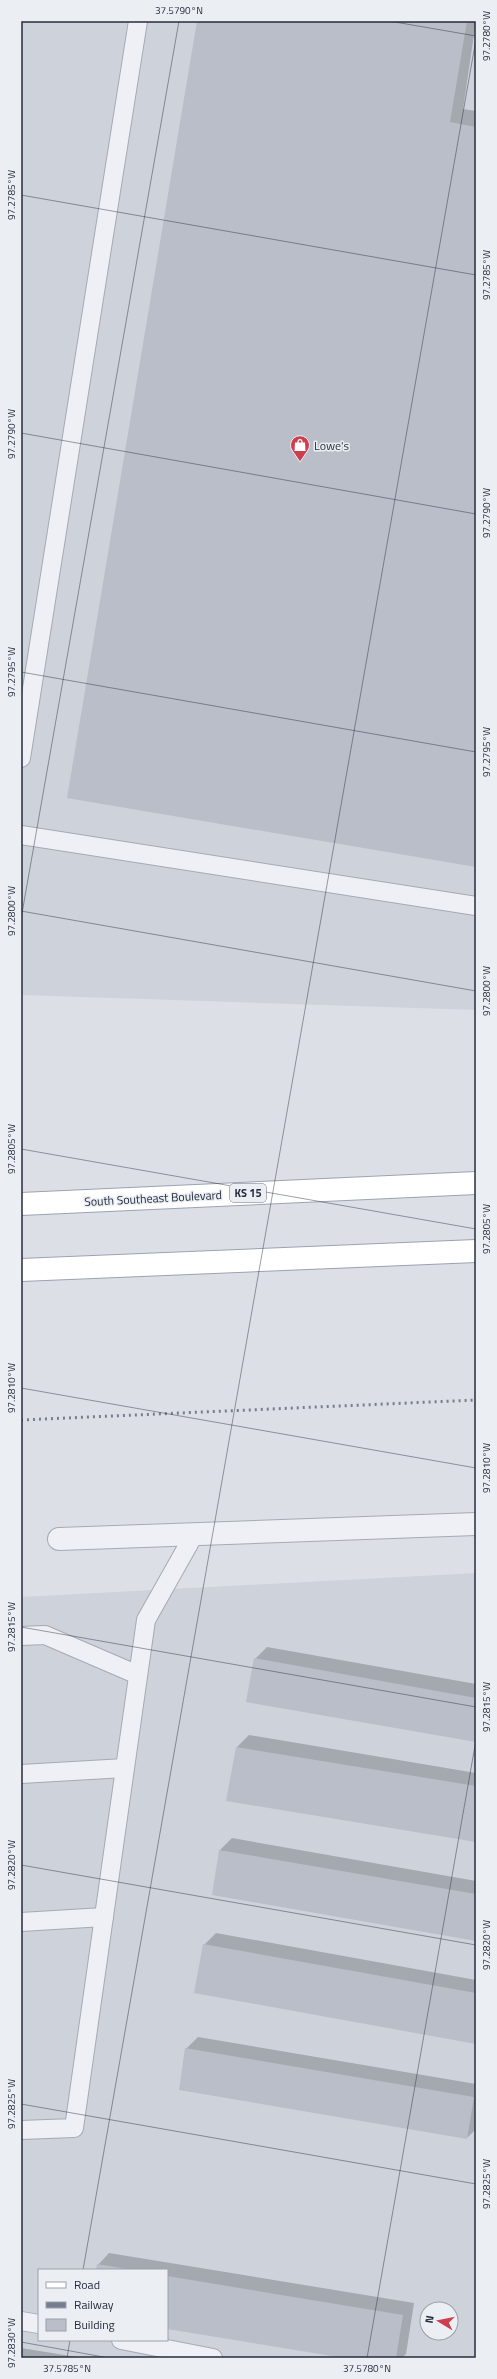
<svg xmlns="http://www.w3.org/2000/svg" width="497" height="2379" font-family="'Titillium Web',sans-serif">
<style>
.built{fill:#ced2db;fill-rule:evenodd}
.shadow{fill:#0003}
.building{fill:#b9bec9}
.lines{fill:none;stroke-linecap:round;stroke-linejoin:round}
.service-casing{stroke:#a5aab3;stroke-width:20}
.minor-casing{stroke:#a5aab3;stroke-width:24}
.primary-casing{stroke:#9ba3b2;stroke-width:24}
.service{stroke:#eff0f5;stroke-width:18}
.minor{stroke:#eff0f5;stroke-width:22}
.primary{stroke:#fff;stroke-width:22}
.rail{stroke:#757e90;stroke-width:3;stroke-dasharray:2 4;stroke-linecap:butt}
.ticks{fill:none;stroke:#262d3d;stroke-width:1;stroke-opacity:0.45}
.labels{text-anchor:middle;dominant-baseline:central;stroke-width:3;stroke-linejoin:round;paint-order:stroke}
.shield{fill:#ebeff4;stroke:#616774;stroke-width:1}
.shield-label{font-size:11px;font-weight:bold;fill:#262d3d}
.poi-label{font-size:12px;fill:#262d3d;stroke:#ebeff4;text-anchor:start}
.street-label{font-size:12px;fill:#262d3d;stroke:#ebeff4}
.neatline{fill:none;stroke:#262d3d;stroke-width:1.5}
.ticks-label{font-size:10px;text-anchor:middle;fill:#262d3d}
</style>
<rect width="100%" height="100%" fill="#dce0e6"/>
<!-- built -->
<g class="built">
<polygon points="21,21 476,21 476,1010 21,995"/>
<path d="M476 1573V2358H21V1597ZM39 2270H167V2340H39ZM427 2309H451V2333H427Z"/>
</g>
<!-- shadow -->
<g class="shadow">
<polygon points="198,21 476,21 463,109 476,111 476,866"/>
<polygon points="267,1647 476,1684 476,1741 255,1659"/>
<polygon points="249,1735 476,1773 476,1841 228,1800 237,1747"/>
<polygon points="232,1838 476,1881 476,1940 213,1894 220,1850"/>
<polygon points="216,1933 476,1980 476,2043 204,1945"/>
<polygon points="198,2037 476,2084 476,2129 467,2138 186,2049"/>
<polygon points="109,2253 414,2303 406,2354 402,2358 350,2358 167,2328 167,2270 97,2270 98,2265"/>
<polygon points="21,2348 83,2358 21,2358"/>
</g>
<!-- building -->
<g class="building">
<polygon points="197,21 467,21 450,122 476,127 476,867 67,798"/>
<polygon points="254,1658 476,1698 476,1742 246,1702"/>
<polygon points="236,1747 476,1786 476,1842 226,1801"/>
<polygon points="219,1850 476,1894 476,1941 212,1895"/>
<polygon points="203,1944 476,1993 476,2044 194,1993"/>
<polygon points="185,2048 474,2097 467,2139 179,2090"/>
<polygon points="97,2264 127,2269 127,2270 96,2270"/>
<polygon points="167,2276 403,2315 396,2358 344,2358 167,2329"/>
</g>
<g class="lines">
<!-- service casing -->
<g class="service-casing">
<g id="service">
<polyline points="21,758 138,21"/>
<polyline points="21,835 476,906"/>
<polyline points="21,1636 45,1635 138,1675"/>
<polyline points="21,1774 125,1768"/>
<polyline points="21,1922 104,1917"/>
<polyline points="21,2130 74,2128 146,1620 195,1533"/>
<polyline points="21,2321 39,2324"/>
<polyline points="121,2340 213,2358"/>
</g>
</g>
<!-- minor casing -->
<g class="minor-casing">
<polyline id="minor" points="59,1539 476,1524"/>
</g>
<!-- primary casing -->
<g class="primary-casing">
<g id="primary">
<polyline points="21,1204 476,1183"/>
<polyline points="21,1270 476,1251"/>
</g>
</g>
<!-- service -->
<use href="#service" class="service"/>
<!-- minor -->
<use href="#minor" class="minor"/>
<!-- primary -->
<use href="#primary" class="primary"/>
<!-- rail -->
<polyline class="rail" points="21,1420 476,1400"/>
</g>
<!-- ticks -->
<path class="ticks" d="M389 21 476 36M21 195 476 275M21 433 476 514M21 672 476 752M21 911 476 991M21 919 179 21M21 1149 476 1229M21 1388 476 1468M21 1627 476 1707M21 1865 476 1945M21 2104 476 2184M83 2270 476 39M21 2342 109 2358M67 2358 70 2340M367 2358 476 1740"/>
<!-- icons -->
<defs>
<g id="shop-pin" transform="scale(1)"><path d="M0 17L-7.5 6A9.5 9.5 0 1 1 7.5 6Z" fill="#ce3e4d" stroke="#ebeff4"/><path d="M-5-2.5h2.3a2.7 3.5 0 0 1 5.4 0H5L5.5 6h-11ZM-1.5-2.5h3a1.5 2.3 0 0 0-3 0Z" fill="#fff"/></g>
</defs>
<g fill-rule="evenodd">
<use href="#shop-pin" x="300" y="445"/>
</g>
<g class="labels">
<!-- shield labels -->
<rect class="shield" x="230" y="1184" width="36" height="18" rx="3"/>
<g class="shield-label">
<text x="248" y="1193">KS 15</text>
</g>
<!-- poi labels -->
<g class="poi-label">
<text x="314" y="445">Lowe's</text>
</g>
<!-- street labels -->
<g class="street-label">
<text transform="translate(153 1198) rotate(-3)">South Southeast Boulevard</text>
</g>
</g>
<!-- border -->
<rect width="497" height="2379" fill="none" stroke="#ebeff4" stroke-width="44"/>
<!-- legend -->
<rect x="38" y="2269" width="130" height="72" fill="#ebeff4" stroke="#9ca1ab"/>
<rect x="46" y="2282" width="20" height="6" fill="#ffffff" stroke="#9ca1ab"/>
<text x="74" y="2289" font-size="12" fill="#262d3d">Road</text>
<rect x="46" y="2302" width="20" height="6" fill="#757e90" stroke="#9ca1ab"/>
<text x="74" y="2309" font-size="12" fill="#262d3d">Railway</text>
<rect x="46" y="2319" width="20" height="12" fill="#b9bec9" stroke="#9ca1ab"/>
<text x="74" y="2329" font-size="12" fill="#262d3d">Building</text>
<!-- north arrow -->
<g transform="translate(439 2321) rotate(280)"><circle r="19" fill="#ebeff4" stroke="#9ca1ab"/>
<path d="M0-3L7 15L0 10L-7 15Z" fill="#ce3e4d"/>
<text y="-6" font-size="11" font-weight="bold" text-anchor="middle" fill="#262d3d">N</text>
</g>
<rect x="22" y="22" width="453" height="2335" class="neatline"/>
<g class="ticks-label">
<text x="179" y="14">37.5790°N</text>
<text transform="translate(486 36) rotate(-90)" y="4">97.2780°W</text>
<text transform="translate(11 195) rotate(-90)" y="4">97.2785°W</text>
<text transform="translate(486 275) rotate(-90)" y="4">97.2785°W</text>
<text transform="translate(11 434) rotate(-90)" y="4">97.2790°W</text>
<text transform="translate(486 513) rotate(-90)" y="4">97.2790°W</text>
<text transform="translate(11 672) rotate(-90)" y="4">97.2795°W</text>
<text transform="translate(486 752) rotate(-90)" y="4">97.2795°W</text>
<text transform="translate(11 911) rotate(-90)" y="4">97.2800°W</text>
<text transform="translate(486 991) rotate(-90)" y="4">97.2800°W</text>
<text transform="translate(11 1149) rotate(-90)" y="4">97.2805°W</text>
<text transform="translate(486 1229) rotate(-90)" y="4">97.2805°W</text>
<text transform="translate(11 1388) rotate(-90)" y="4">97.2810°W</text>
<text transform="translate(486 1468) rotate(-90)" y="4">97.2810°W</text>
<text transform="translate(11 1627) rotate(-90)" y="4">97.2815°W</text>
<text transform="translate(486 1707) rotate(-90)" y="4">97.2815°W</text>
<text transform="translate(11 1865) rotate(-90)" y="4">97.2820°W</text>
<text transform="translate(486 1945) rotate(-90)" y="4">97.2820°W</text>
<text transform="translate(11 2104) rotate(-90)" y="4">97.2825°W</text>
<text transform="translate(486 2184) rotate(-90)" y="4">97.2825°W</text>
<text transform="translate(11 2343) rotate(-90)" y="4">97.2830°W</text>
<text x="67" y="2372">37.5785°N</text>
<text x="367" y="2372">37.5780°N</text>
</g>
</svg>
